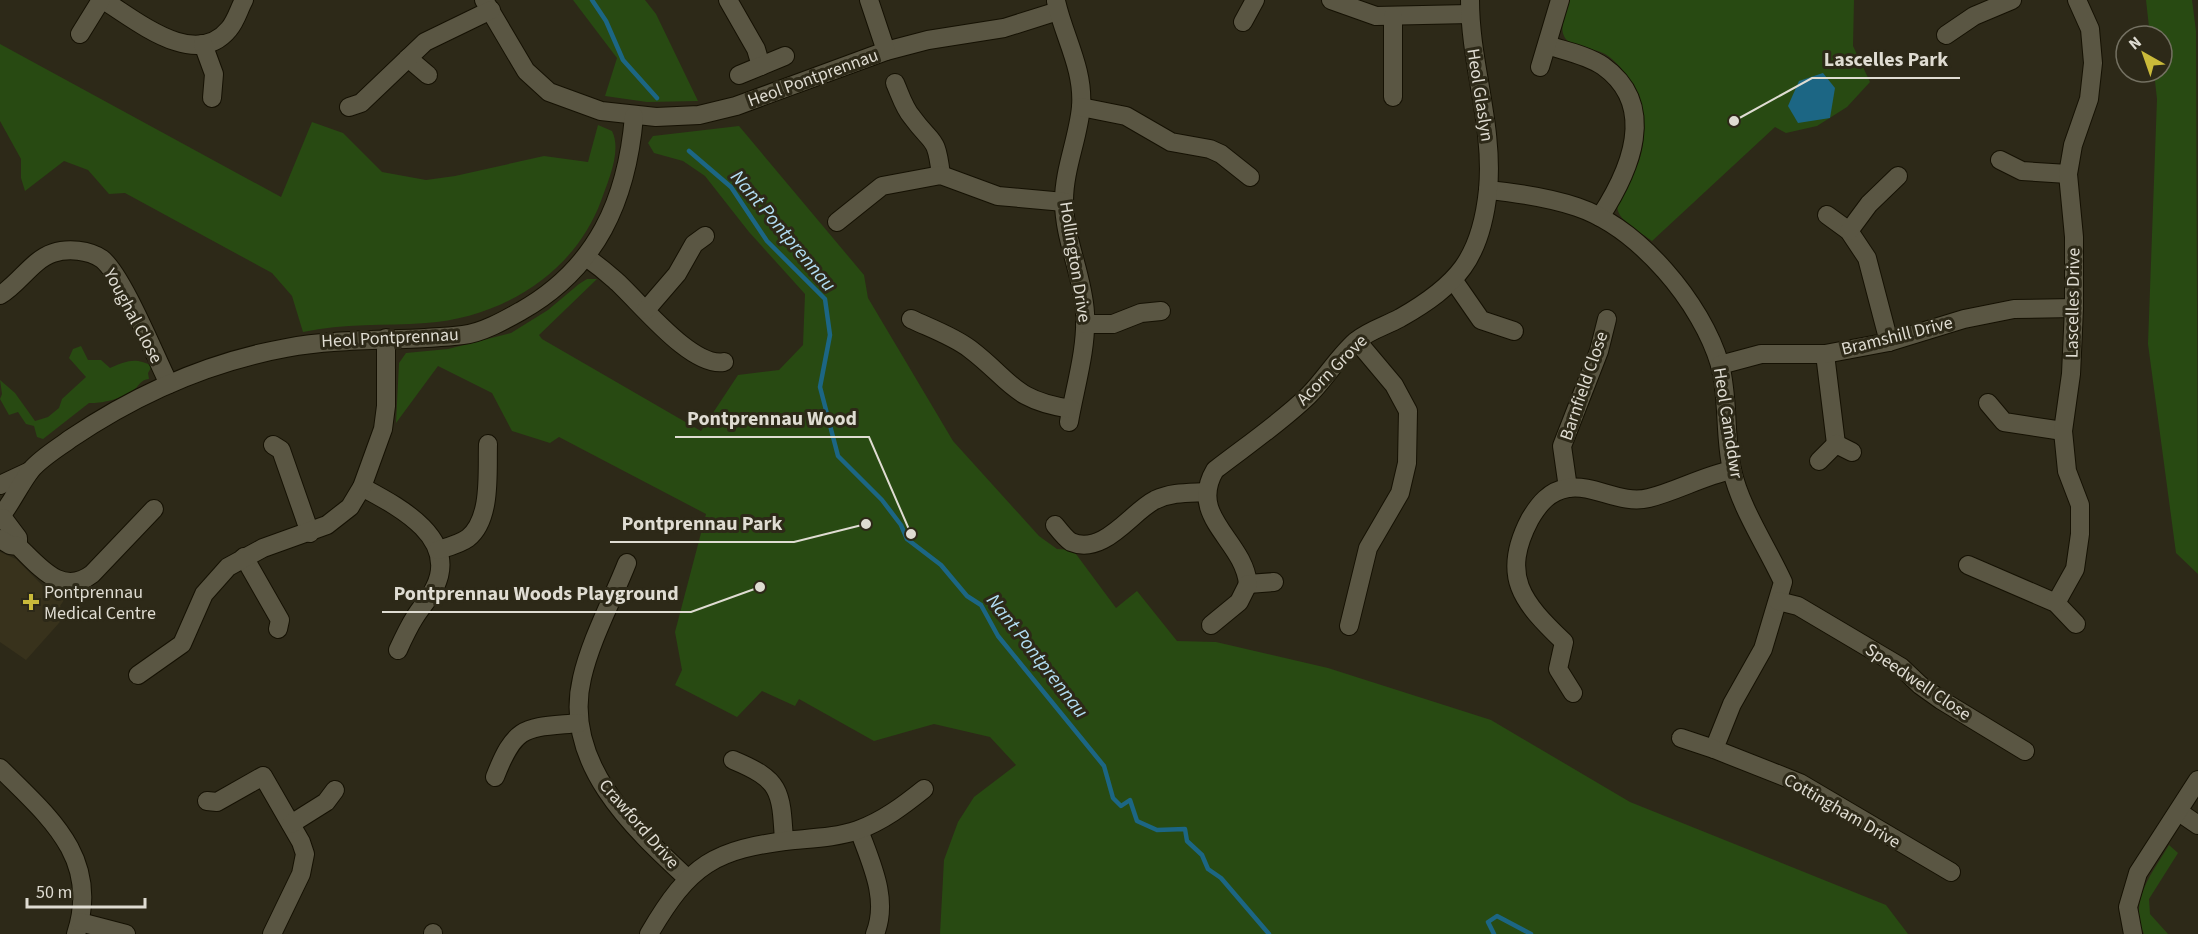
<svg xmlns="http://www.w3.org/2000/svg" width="2198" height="934" font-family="'Source Sans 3',sans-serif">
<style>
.built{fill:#38321c}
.green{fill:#284a12}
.water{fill:#1c6684}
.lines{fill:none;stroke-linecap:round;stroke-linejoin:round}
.stream{stroke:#1c6684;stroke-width:4.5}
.minor-casing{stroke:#151103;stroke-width:20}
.minor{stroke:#5a5643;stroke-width:18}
.poi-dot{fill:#caba3a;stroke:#2d2918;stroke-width:2}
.labels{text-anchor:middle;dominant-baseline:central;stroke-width:6;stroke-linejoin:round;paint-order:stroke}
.street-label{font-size:18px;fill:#dfdcd2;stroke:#2d2918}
.poi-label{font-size:18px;fill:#dfdcd2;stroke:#2d2918;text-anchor:start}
.water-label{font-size:20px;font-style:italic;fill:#b2ddf3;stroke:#2d2918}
.leader{fill:none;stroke:#dfdcd2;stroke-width:2}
.callout-dot{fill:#dfdcd2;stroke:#2d2918;stroke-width:2}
.callout-label{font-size:20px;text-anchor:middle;font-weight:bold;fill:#dfdcd2;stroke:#2d2918;stroke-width:6;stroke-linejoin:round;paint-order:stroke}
</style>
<rect width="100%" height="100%" fill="#2d2918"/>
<!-- built -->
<polygon class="built" points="0,552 16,559 42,585 66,597 60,606 67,614 26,660 0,642"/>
<!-- green -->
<g class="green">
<polygon points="573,0 645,0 656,14 698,101 647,102 605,96 617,58"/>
<path d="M1569 0H1854L1853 46 1870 82 1847 107 1817 126 1786 133 1775 127 1652 241C1642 233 1622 223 1618 211 1613 195 1634 175 1639 161 1645 143 1645 124 1639 106 1633 85 1624 66 1605 54 1595 48 1568 47 1564 36 1559 26 1567 10 1569 0Z"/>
<polygon points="2146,0 2192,0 2196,31 2198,574 2176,553 2148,344 2157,99 2154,72 2162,72 2162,36 2150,36"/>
<path d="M0 44 281 197 312 122 343 133 382 172 426 180 455 176 544 156 588 162 598 125 612 131C622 151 608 181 601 201 574 274 501 318 426 323 384 326 344 323 303 332L292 296 272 273 125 193 109 194 88 170 64 161 25 191 21 178V159L0 121Z"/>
<polygon points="739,126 864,275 868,298 953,441 1039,536 1057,549 1073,550 1116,608 1137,591 1177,641 1216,642 1328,668 1491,720 1630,802 1886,905 1908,934 940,934 944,860 958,822 974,797 1016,765 990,737 934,724 874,741 799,699 795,706 762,691 737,717 675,685 682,670 675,632 706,514 559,437 550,443 512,431 492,393 438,366 396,423 399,363 406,353 448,349 511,333 548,310 579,284 587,279 597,279 539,335 542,339 701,431 738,375 779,370 803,345 805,294 749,232 705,176 683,161 654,153 648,143 653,136"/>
<path d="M81 346 88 360H101L110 368C127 361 135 357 152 366L148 373 149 379C140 380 139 386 133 391 124 398 101 404 89 403L43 439 37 437 34 426 26 424 18 412 9 415 0 399 2 394 0 380 15 393 35 421 48 417 59 408 62 399 86 377 69 358 73 349Z"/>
<path d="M2169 845 2178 853 2149 899 2150 914 2168 934H2144C2128 901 2153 872 2169 845Z"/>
</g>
<!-- water -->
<polygon class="water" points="1823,73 1835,88 1830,118 1798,123 1788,106 1799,81"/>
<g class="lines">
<!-- stream -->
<g class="stream">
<polyline points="592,0 606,21 623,60 657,98"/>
<polyline points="689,151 731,187 767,241 825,299 830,335 820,387 838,456 882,500 901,525 907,539 941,565 967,596 981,605 998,636 1104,766 1113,798 1121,806 1130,800 1137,821 1157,830 1185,829 1187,841 1202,855 1208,869 1221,878 1269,934"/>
<polyline points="1494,934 1488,922 1497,916 1531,934"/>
</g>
<!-- minor casing -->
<g class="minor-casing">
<g id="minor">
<path d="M103 0C135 19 195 71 229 29 236 21 239 9 244 0"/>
<polyline points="484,0 526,71 549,92 601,111 656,117 699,115 736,106 886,51 928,40 1004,28 1058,11"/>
<polyline points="728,0 756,49 761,66"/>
<polyline points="869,0 886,51"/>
<polyline points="1331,0 1376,16 1470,14"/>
<path d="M1056 1C1064 37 1084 69 1081 107 1078 139 1064 169 1064 201 1064 240 1083 275 1085 313 1087 349 1075 387 1069 422"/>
<polyline points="1393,16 1393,97"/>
<polyline points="1243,22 1255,0"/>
<polyline points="80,34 101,0"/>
<polyline points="1946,35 1974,16 2012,0"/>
<polyline points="203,44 214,74 212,98"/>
<path d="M1547 45C1565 51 1587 55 1603 66 1659 106 1630 171 1600 217"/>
<polyline points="408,58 428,75"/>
<polyline points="1540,67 1560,0"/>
<polyline points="739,75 785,56"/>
<path d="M895 83C900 94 904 108 912 117 933 146 936 134 941 175"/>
<polyline points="349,107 361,103 425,42 491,10"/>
<polyline points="1081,107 1126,116 1171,142 1210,149 1221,154 1250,177"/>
<polyline points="2000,160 2022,171 2068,174"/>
<path d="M1488 190C1518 193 1548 197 1577 207 1639 228 1702 303 1720 365 1729 399 1724 435 1732 470 1740 507 1767 547 1783 582L1763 649 1732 704 1714 749 1800 783 1951 872"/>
<polyline points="1827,215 1849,231 1867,258 1889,342"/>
<polyline points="837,222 882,186 941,175 998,196 1064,202"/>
<polyline points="1849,231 1869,204 1898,176"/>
<path d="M586 257C596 264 606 272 615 280 639 301 691 368 724 362"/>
<polyline points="1454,281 1481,320 1514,331"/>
<path d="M0 295C19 284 32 260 53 253 68 248 89 250 102 259 123 276 155 356 169 384"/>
<polyline points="646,310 677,274 694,244 705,236"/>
<path d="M911 319C930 328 953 336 970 349 1012 381 1012 400 1071 409"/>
<polyline points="1085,324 1113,324 1141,313 1161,311"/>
<polyline points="1825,354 1836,444"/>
<polyline points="1720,365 1761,354 1825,354 1889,342 1964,319 2014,309 2074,308"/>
<polyline points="1988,403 2004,422 2063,431"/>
<polyline points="273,445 281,450 310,533"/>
<polyline points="1819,461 1836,444 1852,452"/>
<polyline points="0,485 30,471"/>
<path d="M362 487C397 506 459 537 435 587 430 598 421 607 415 617 408 628 403 639 398 650"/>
<polyline points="1568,488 1562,446 1599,351 1607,319"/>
<path d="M4 512C14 498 21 483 31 470 41 458 58 448 70 439 135 395 209 362 286 348 345 337 404 342 463 335 482 333 505 320 521 311 597 268 627 200 634 116"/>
<polyline points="3,518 18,538 18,546"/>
<path d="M1055 525C1059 530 1066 539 1071 542 1104 556 1131 512 1155 500 1172 492 1188 493 1206 492"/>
<path d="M0 539 10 545 18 546C39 566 62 597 92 574L154 509"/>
<path d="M438 550C448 547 460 544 468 538 492 519 487 471 488 444"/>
<polyline points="244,557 280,620 278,629"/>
<path d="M627 563C612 601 591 639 582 678 562 762 632 827 687 878"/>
<polyline points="1968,565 2056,603 2076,624"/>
<path d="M1274 582 1248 584C1244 540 1187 517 1215 470 1246 446 1280 423 1308 396 1325 379 1338 357 1356 341 1370 330 1385 326 1400 318 1458 285 1481 258 1488 190 1494 125 1470 64 1470 0"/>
<polyline points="1778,601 1798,606 1901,667 1920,685 1941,700 2025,751"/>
<polyline points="2056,603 2075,569 2080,534 2080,505 2067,471 2063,431 2071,374 2074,308 2074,237 2068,174 2073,145 2089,99 2093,63 2090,29 2077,0"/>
<polyline points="1211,625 1239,602 1248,584"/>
<polyline points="1349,626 1368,548 1400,493 1407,463 1408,411 1394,385 1357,341"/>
<polyline points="138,675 182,644 204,594 228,567 263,548 327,525 350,507 362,487 383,429 386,406 386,338"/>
<path d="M1573 693 1558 669 1564 642C1522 602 1500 576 1530 519 1539 504 1549 491 1568 488 1595 484 1620 505 1649 498 1677 491 1703 476 1732 470"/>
<polyline points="1681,738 1714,749"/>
<path d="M733 760C781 780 781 790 784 841"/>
<path d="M0 768C48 816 101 858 76 934"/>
<path d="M495 777C516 723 526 728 579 723"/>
<polyline points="207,801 217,802 263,776 301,842 305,854 301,874 272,934"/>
<polyline points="2179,812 2198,825"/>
<polyline points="291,824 326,802 335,790"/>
<path d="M859 830C871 863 889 899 875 934"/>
<polyline points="80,922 126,934"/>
<polyline points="433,933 433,934"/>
<path d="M649 934C690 864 714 849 794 840 816 838 838 837 858 830 883 821 904 805 924 789"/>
<polyline points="2133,934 2128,907 2138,873 2198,780"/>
</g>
</g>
<!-- minor -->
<use href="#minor" class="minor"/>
</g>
<!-- markers -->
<path class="poi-dot" d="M28 593h6v6h6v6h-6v6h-6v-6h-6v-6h6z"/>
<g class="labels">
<!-- street labels -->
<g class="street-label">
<text transform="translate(813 78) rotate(-20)">Heol Pontprennau</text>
<text transform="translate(1480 95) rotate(81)">Heol Glaslyn</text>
<text transform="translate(1075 262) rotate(81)">Hollington Drive</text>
<text transform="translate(2073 303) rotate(-89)">Lascelles Drive</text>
<text transform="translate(133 316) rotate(62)">Youghal Close</text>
<text transform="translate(1897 336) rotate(-14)">Bramshill Drive</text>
<text transform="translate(390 338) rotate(-3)">Heol Pontprennau</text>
<text transform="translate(1332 370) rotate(-45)">Acorn Grove</text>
<text transform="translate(1584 386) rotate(-71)">Barnfield Close</text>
<text transform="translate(1728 423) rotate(81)">Heol Camddwr</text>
<text transform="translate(1918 682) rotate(34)">Speedwell Close</text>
<text transform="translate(1842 811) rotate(30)">Cottingham Drive</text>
<text transform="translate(639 824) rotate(49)">Crawford Drive</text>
</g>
<!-- poi labels -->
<g class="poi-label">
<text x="44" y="592">Pontprennau<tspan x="44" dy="21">Medical Centre</tspan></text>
</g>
<!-- water labels -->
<g class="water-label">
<text transform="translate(783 231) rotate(50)">Nant Pontprennau</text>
<text transform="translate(1037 656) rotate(52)">Nant Pontprennau</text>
</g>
</g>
<!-- callouts -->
<path class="leader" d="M1734 121L1812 78H1960M911 534L869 437H675M866 524L794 542H610M760 587L691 612H382"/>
<g class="callout-dot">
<circle cx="1734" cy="121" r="6"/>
<circle cx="911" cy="534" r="6"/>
<circle cx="866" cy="524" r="6"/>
<circle cx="760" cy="587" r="6"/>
</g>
<g class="callout-label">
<text x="1886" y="66">Lascelles Park</text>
<text x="772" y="425">Pontprennau Wood</text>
<text x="702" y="530">Pontprennau Park</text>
<text x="536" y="600">Pontprennau Woods Playground</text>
</g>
<!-- north arrow -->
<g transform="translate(2144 54) rotate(320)"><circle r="28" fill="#2d2918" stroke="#747162" stroke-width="1.5"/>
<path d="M0-4.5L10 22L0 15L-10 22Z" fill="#caba3a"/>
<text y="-9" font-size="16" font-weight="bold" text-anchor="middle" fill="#dfdcd2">N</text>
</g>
<!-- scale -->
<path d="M27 898v9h118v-9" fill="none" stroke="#dfdcd2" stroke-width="3"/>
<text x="36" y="898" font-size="18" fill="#dfdcd2" stroke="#2d2918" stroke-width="4.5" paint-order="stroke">50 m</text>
</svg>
